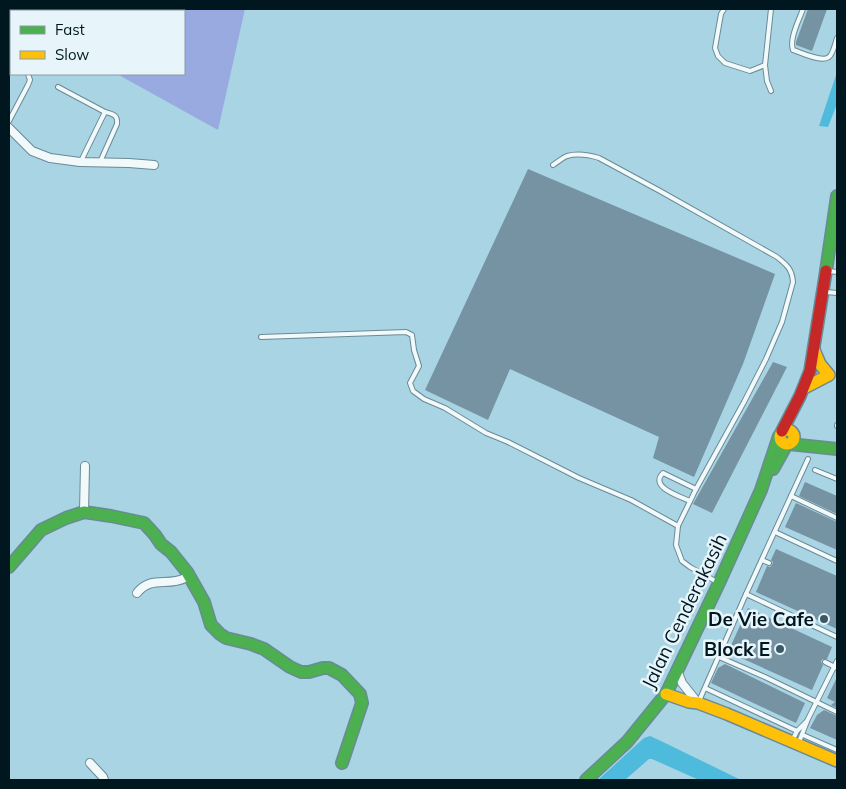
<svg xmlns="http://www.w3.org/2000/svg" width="846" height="789" font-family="Mulish,sans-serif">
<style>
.forest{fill:#98aae0}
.water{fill:#4ebbdc}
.building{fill:#7593a2}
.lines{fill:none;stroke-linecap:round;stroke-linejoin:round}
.lane-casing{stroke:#6a8a95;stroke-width:6}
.street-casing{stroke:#6a8a95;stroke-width:10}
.fast-casing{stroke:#6a8a95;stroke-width:14}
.slow-casing{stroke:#6a8a95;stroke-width:14}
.jam-casing{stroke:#6a8a95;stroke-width:14}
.lane{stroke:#f2f9fb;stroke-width:4}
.street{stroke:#f2f9fb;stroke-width:8}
.fast{stroke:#4caf50;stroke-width:11}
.slow{stroke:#ffc107;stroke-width:11}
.jam{stroke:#c62828;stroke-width:11}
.poi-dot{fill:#3b5965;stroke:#e7f5fb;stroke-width:2}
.labels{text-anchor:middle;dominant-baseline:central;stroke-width:5;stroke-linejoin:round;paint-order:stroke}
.street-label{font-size:19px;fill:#011720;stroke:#e7f5fb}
.poi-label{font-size:19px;font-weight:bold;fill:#011720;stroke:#e7f5fb;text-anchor:end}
</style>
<rect width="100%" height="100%" fill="#a8d4e4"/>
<!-- forest -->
<polygon class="forest" points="24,9 245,9 218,130 117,74 184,74 184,11 26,11"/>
<!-- water -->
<g class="water">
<polygon points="837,72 837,104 828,127 819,126"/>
<polygon points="650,736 661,741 741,780 699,780 652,759 649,759 625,780 598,780 644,738"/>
</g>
<!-- building -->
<g class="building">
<polygon points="808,9 827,9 812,51 796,45 796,42"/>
<polygon points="528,169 775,274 743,364 694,477 653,458 659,437 510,369 488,420 425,390"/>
<polygon points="773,362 787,367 712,513 693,504"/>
<polygon points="805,482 837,496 837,514 799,496"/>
<polygon points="796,503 837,522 837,550 785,527"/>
<polygon points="776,549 837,576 837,629 756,592 767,566 770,567 772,565 773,562 771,560"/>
<polygon points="748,608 832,647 827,659 823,659 821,661 822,664 823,665 812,690 728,652"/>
<polygon points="725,664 805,703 796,723 711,683 718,668"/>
<polygon points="837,677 837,708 831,705 835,702 827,698"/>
<polygon points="824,710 837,716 837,740 810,728 817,715"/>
</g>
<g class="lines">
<!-- lane casing -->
<g class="lane-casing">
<g id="lane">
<polyline points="724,9 721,14 715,48 718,56 725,63 750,71 765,65"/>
<polyline points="771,9 765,65 767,81 771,91"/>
<path d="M803 9C799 20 789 39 793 50 800 52 822 63 829 57 833 54 835 44 837 38"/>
<polyline points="9,61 11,63"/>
<path d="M58 87 105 112C113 114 118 115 117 124L100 162"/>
<polyline points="9,121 28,85 30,80 28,74"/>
<polyline points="81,161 105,112"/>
<path d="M553 165C558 162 562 158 567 156 578 153 589 155 599 158L660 191 777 257C787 265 792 269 793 282L782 322 766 359 744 402 696 489 678 526 676 545 682 561 690 567 717 582"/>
<polyline points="829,271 837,272"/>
<polyline points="826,292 837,293"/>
<polyline points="261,337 406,332 412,335 414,350 419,366 410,383 413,391 424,399 445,408 486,433 508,442 579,478 631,500 678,526"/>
<polyline points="837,425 837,426"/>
<polyline points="815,470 837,479"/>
<polyline points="791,496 837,518"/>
<path d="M690 501C679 496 649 487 663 473L696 489"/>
<polyline points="775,532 837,561"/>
<polyline points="762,560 769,563"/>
<polyline points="746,594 837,637"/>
<polyline points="719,657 765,677 837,712"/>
<polyline points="825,662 837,668"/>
<polyline points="705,688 797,731"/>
<polyline points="699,701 746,594 808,459"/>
<polyline points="803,735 837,750"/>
<polyline points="792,741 797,731 807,721"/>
<polyline points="799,742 808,719 837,661"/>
</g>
</g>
<!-- street casing -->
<g class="street-casing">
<g id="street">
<polyline points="9,128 32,151 50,158 80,162 129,163 154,165"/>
<polyline points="84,512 85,466"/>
<path d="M137 593C151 575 168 587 185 578L187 572"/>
<polyline points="677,670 682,683 698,703"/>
<polyline points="90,763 103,777 104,780"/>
</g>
</g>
<!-- fast casing -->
<g class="fast-casing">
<g id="fast">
<polyline points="826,271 837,196"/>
<polyline points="789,444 837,449"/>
<polyline points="773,469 787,444"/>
<polyline points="9,567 41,530 66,518 84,512 111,516 144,523 155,535 161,544 171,552 187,572 204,602 211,625 220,634 226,638 251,644 264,649 290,667 301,672 309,672 323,668 329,668 342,675 360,694 362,703 342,763"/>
<polyline points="586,780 627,742 666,694 719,583 761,490 779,436"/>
</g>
</g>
<!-- slow casing -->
<g class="slow-casing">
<g id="slow">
<polyline points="804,388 829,375 820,364 814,350"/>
<circle cx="787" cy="437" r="7"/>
<polyline points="666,694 689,702 698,703 727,714 837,761"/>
</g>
</g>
<!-- jam casing -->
<g class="jam-casing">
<polyline id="jam" points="782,431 800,396 810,371 826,271"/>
</g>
<!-- lane -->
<use href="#lane" class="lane"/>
<!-- street -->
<use href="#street" class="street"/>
<!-- fast -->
<use href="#fast" class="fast"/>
<!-- slow -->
<use href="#slow" class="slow"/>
<!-- jam -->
<use href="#jam" class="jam"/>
</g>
<!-- markers -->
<g class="poi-dot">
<circle cx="824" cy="619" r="5"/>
<circle cx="780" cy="649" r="5"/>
</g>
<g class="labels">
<!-- street labels -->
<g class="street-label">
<text transform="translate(684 611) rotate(-64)">Jalan Cenderakasih</text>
</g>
<!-- poi labels -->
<g class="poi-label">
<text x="814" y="619">De Vie Cafe</text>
<text x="770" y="649">Block E</text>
</g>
</g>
<!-- border -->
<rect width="846" height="789" fill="none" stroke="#011720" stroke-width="20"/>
<!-- legend -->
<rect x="10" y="10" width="175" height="65" fill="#e7f5fb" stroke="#8b9ca3"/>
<rect x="20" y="26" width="25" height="8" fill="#4caf50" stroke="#8b9ca3"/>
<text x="55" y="35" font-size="15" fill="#011720">Fast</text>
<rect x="20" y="51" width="25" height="8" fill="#ffc107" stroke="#8b9ca3"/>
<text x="55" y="60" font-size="15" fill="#011720">Slow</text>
</svg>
